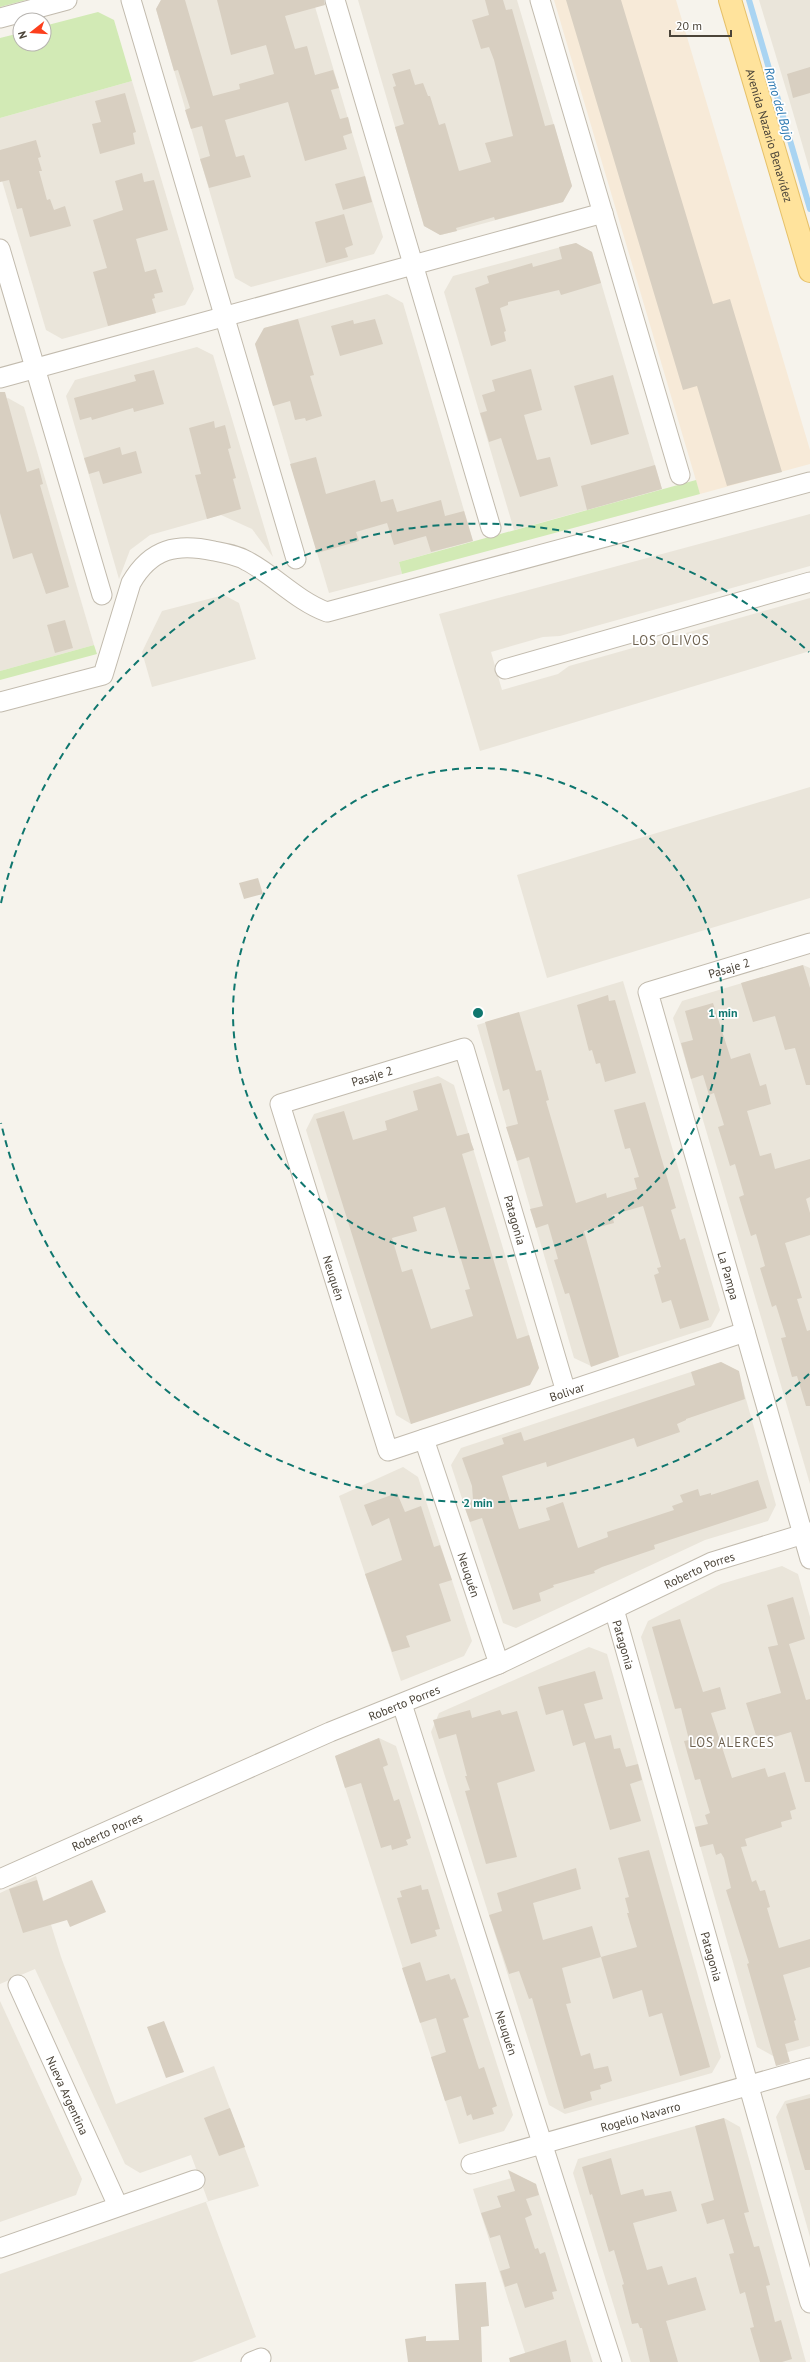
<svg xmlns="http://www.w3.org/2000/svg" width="810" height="2362" font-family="'PT Sans',sans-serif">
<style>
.residential{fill:#eae5da}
.commercial{fill:#f7ead8}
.green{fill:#d2eab5}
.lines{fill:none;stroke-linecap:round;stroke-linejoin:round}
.stream{stroke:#a9d4f2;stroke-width:6}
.building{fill:#d8cfc1;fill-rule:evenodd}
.minor-casing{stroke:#c2bbae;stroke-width:21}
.primary-casing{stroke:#e6c16a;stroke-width:24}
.minor{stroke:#fff;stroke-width:19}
.primary{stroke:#ffe39c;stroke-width:22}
.ring{fill:none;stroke:#0f766e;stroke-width:2;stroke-dasharray:7 5}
.labels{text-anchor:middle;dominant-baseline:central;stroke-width:3.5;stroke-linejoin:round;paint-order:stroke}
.street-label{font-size:12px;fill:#4b4439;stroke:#fff}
.water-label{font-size:13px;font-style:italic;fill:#2e7ab2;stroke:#fff}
.neighbourhood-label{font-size:13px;letter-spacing:1px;fill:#6e6250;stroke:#fff}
.centre{fill:#0f766e;stroke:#fff;stroke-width:2}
.ring-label{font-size:12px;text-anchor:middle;font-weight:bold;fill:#0f766e;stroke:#fff;stroke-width:3.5;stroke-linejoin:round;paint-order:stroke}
</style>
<rect width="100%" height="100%" fill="#f6f3ec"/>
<!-- residential -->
<g class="residential">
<polygon points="161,0 313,0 383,237 374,254 251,287 235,278 156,9"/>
<polygon points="358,0 517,0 572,186 563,202 441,235 424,226"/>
<polygon points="759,0 810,0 810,171 789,99"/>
<polygon points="132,81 194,289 185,305 62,339 46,330 0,174 0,118"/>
<polygon points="576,243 592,252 662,489 514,530 444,292 453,276"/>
<polygon points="387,294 403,303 473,541 399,562 402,574 329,593 255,344 264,328"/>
<polygon points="197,347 213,355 273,557 252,529 221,515 150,535 130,550 119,579 66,396 75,380"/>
<polygon points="8,398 24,407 94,645 0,671 0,401"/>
<polygon points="810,514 810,566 560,636 543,637 491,652 502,690 558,674 569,666 810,598 810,651 480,751 439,614"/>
<polygon points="224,595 239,603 256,659 152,687 142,652 162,611"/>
<polygon points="810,787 810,898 547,978 517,875"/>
<polygon points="803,965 810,968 810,1484 673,1018 682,1001"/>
<polygon points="623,981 720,1310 711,1327 591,1366 574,1358 477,1025"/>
<polygon points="438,1076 454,1085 539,1368 411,1424 396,1415 306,1130 314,1114"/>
<polygon points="721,1362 738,1371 776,1505 768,1521 705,1540 516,1628 503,1623 451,1465 461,1448"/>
<polygon points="403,1467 418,1477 472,1641 464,1656 401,1681 339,1496"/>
<polygon points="782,1566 798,1574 810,1617 810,2046 773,2056 757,2047 641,1637 648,1621 721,1584"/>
<polygon points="589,1647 607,1654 721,2057 712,2073 565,2114 549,2105 431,1732 439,1713"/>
<polygon points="379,1738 396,1746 513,2115 504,2131 459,2144 335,1756"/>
<polygon points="36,1876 61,1957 116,2104 214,2066 259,2186 206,2202 256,2337 192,2362 0,2362 0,2274 208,2201 191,2155 140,2173 125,2164 35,1969 0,1984 0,1893"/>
<polygon points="0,2001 82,2179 76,2195 0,2222"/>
<polygon points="810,2094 810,2237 776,2117 785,2101"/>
<polygon points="724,2118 740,2127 806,2362 631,2362 573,2173 578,2159"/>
<polygon points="519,2176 536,2184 593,2362 528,2362 473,2189"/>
</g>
<!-- commercial -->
<polygon class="commercial" points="554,0 676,0 810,450 810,464 700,494"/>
<!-- green -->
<g class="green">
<polygon points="0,0 26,0 0,7"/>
<polygon points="98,12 114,20 132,81 0,118 0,38 20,33 20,44 44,44 44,26"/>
<polygon points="696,480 700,494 402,574 399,562"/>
<polygon points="94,645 97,654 0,680 0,671"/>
</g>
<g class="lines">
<!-- stream -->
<polyline class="stream" points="749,0 810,209"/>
</g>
<!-- building -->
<g class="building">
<polygon points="161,0 185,0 213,96 240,89 239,84 274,74 266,45 231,55 217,0 324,0 325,5 285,16 295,49 307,46 315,75 333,70 339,88 331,90 340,119 348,117 352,133 343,136 347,149 305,161 288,102 225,120 236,157 244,155 251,177 209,188 200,159 210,156 202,126 191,129 185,110 190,108 178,70 174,71 156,9"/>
<polygon points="485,0 503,0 506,10 512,9 545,126 554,124 572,186 563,202 495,220 494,217 456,228 457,231 440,235 424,226 395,127 404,124 393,87 396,86 392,74 410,69 415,85 423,83 428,96 430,96 439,125 445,123 459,171 491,162 485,143 513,136 494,60 489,47 481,49 472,20 489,15"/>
<polygon points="566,0 621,0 713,304 730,299 782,472 727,486 697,386 683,390"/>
<polygon points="810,67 810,93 793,98 787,74"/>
<polygon points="125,93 136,132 133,133 135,144 100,154 92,124 101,122 95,101"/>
<polygon points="36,140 41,157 38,158 42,171 39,171 47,200 50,199 54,210 65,206 71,226 30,237 22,208 17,209 9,180 0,182 0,150"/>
<polygon points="142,173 144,182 154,180 168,230 136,239 145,272 156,269 163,292 154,294 155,298 152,299 156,313 108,326 93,272 107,268 93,220 123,210 115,181"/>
<polygon points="365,176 372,202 343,210 335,184"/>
<polygon points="344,214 353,245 345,248 348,257 326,263 315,222"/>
<polygon points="576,243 592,252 601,283 561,295 559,290 508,302 508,305 500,308 506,331 504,332 506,341 491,346 475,288 489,283 487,276 532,263 533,267 562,259 559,247"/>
<polygon points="298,319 314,375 310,376 322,416 306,421 305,418 295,420 290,401 273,406 255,344 264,328"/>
<polygon points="375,319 383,344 340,356 331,326 353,320 354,324"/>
<polygon points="531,369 542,410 524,415 537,460 550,457 558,486 520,497 501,438 489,442 480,413 487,411 482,395 495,391 492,380"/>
<polygon points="154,370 164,404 134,412 133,408 92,420 91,417 80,420 74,398 136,381 134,375"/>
<polygon points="613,375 629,434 591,445 574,386"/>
<polygon points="0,392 5,392 27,472 39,468 43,484 40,485 69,587 46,594 32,553 13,559 0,513"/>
<polygon points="214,421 215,428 225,425 231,448 228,449 236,478 233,479 241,509 207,519 195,475 201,474 189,428"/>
<polygon points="120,447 122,455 136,451 142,473 103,484 99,471 89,474 84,458"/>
<polygon points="316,457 326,494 375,480 381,502 393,499 397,512 441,500 445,516 464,511 473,541 431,552 426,536 394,545 387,523 356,532 359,541 317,553 290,464"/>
<polygon points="655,465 662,489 587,510 581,486"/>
<polygon points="65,620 73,648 55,653 47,625"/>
<polygon points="258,878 263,894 244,899 239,883"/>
<polygon points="803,965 810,988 810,1085 806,1085 795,1048 785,1050 775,1016 753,1022 741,983"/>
<polygon points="608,995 609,1001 615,1000 636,1073 605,1082 600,1063 596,1064 592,1050 589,1051 577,1005"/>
<polygon points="713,1003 731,1059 750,1053 760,1086 766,1084 771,1104 747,1111 760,1156 771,1153 775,1169 810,1159 810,1197 806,1199 810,1213 810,1235 785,1243 802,1298 797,1299 807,1331 810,1330 810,1406 806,1406 797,1376 792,1377 781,1338 786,1337 776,1305 772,1307 760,1268 765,1266 756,1234 751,1236 739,1197 744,1195 735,1164 730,1166 724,1146 718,1127 724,1125 714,1093 709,1095 703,1075 691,1079 681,1043 693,1040 685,1011"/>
<polygon points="519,1012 536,1071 541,1070 549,1100 546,1101 576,1203 606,1193 607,1198 637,1189 634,1178 639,1177 630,1148 625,1149 614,1110 645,1102 676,1208 671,1210 680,1240 685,1238 709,1320 680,1329 671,1300 662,1303 654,1275 659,1273 657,1268 661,1267 643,1206 612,1215 614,1223 584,1231 619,1357 591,1367 569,1293 565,1294 554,1260 558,1259 548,1224 536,1228 530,1209 543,1206 529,1157 517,1161 506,1127 518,1124 509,1089 503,1091 485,1022"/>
<path d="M441 1083 457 1136 469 1133 471 1142 474 1150 462 1154 517 1339 529 1335 539 1368 530 1385 411 1424 316 1119 344 1111 353 1140 387 1130 385 1121 418 1110 413 1091ZM445 1207 470 1289 465 1290 473 1316 431 1329 412 1269 402 1272 392 1238 417 1231 413 1217Z"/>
<polygon points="721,1362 739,1371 745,1399 686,1419 686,1420 677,1424 680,1432 637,1447 634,1438 547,1467 546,1462 502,1476 519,1529 550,1520 546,1508 563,1502 578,1548 608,1537 607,1532 674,1510 672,1506 683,1502 680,1495 698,1489 700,1496 711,1493 711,1495 758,1480 767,1508 654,1545 655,1549 602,1567 594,1571 595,1573 553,1585 554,1587 539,1593 541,1601 513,1610 482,1518 470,1522 463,1503 473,1500 472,1486 462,1458 504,1444 502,1438 521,1432 524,1441 695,1385 691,1372"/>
<polygon points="397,1493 405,1512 421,1506 434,1547 440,1545 452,1580 439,1584 451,1621 406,1636 410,1647 392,1652 365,1574 402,1560 389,1518 372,1526 364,1505"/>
<polygon points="793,1597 805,1639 789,1644 806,1700 810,1699 810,1782 805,1782 791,1732 758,1742 746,1703 781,1693 768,1647 778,1645 767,1605"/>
<polygon points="680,1619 703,1692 720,1687 726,1709 711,1713 732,1778 765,1768 768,1777 785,1772 796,1809 790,1811 792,1819 781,1822 782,1827 745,1839 747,1846 741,1847 752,1882 756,1880 760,1891 765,1890 770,1907 767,1908 779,1948 810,1939 810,1967 783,1975 796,2020 794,2021 799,2040 785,2044 790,2062 776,2066 747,1964 749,1963 726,1890 731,1888 724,1858 721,1853 716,1855 713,1844 700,1847 695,1827 708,1824 705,1815 710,1813 700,1779 695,1780 684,1741 689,1740 681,1708 675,1709 652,1627"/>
<polygon points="595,1671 603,1699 584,1704 595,1739 611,1735 614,1749 620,1748 626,1767 638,1764 642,1780 630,1784 641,1821 610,1830 585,1742 573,1746 563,1710 546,1715 538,1687"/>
<polygon points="470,1710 472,1718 500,1710 502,1715 517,1711 535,1771 497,1783 517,1857 486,1864 465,1791 470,1790 465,1776 467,1776 456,1734 439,1739 433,1720"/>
<polygon points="379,1738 388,1765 383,1767 394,1801 399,1799 411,1838 406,1840 408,1845 392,1850 391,1845 381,1848 361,1783 345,1788 335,1756"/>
<polygon points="649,1850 710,2067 680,2076 662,2013 649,2017 642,1990 613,1999 601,1957 637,1947 627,1913 629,1913 625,1898 629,1897 618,1858"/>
<polygon points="576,1868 581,1889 533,1903 543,1940 592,1926 601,1957 562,1968 571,2003 566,2004 581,2056 590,2053 594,2069 608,2066 612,2081 600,2085 601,2089 590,2092 592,2100 564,2109 532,1998 529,1999 519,1971 509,1974 489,1915 502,1911 497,1893"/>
<polygon points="37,1880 43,1901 92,1880 106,1912 70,1927 67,1920 23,1933 9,1889"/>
<polygon points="421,1885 422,1890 428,1889 440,1929 435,1930 437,1936 411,1944 397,1898 402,1897 400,1891"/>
<polygon points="420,1962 426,1981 449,1974 451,1980 455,1978 469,2017 463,2019 477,2063 479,2069 484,2067 497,2106 492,2108 494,2114 473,2120 471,2114 467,2116 461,2096 445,2101 431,2057 446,2052 436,2018 420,2023 402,1968"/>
<polygon points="164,2021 184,2072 166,2078 147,2027"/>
<polygon points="810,2098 810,2170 805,2170 786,2104"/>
<polygon points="230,2108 245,2147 219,2156 204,2118"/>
<polygon points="724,2118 749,2212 744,2213 754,2247 759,2246 770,2285 766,2286 775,2322 781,2320 792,2359 782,2362 760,2362 750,2328 754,2327 745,2292 740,2294 729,2254 734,2253 724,2219 707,2224 701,2204 714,2200 695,2126"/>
<polygon points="611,2158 621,2195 643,2189 645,2196 671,2191 677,2211 633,2223 647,2270 662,2266 668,2285 696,2277 706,2310 666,2321 678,2362 650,2362 642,2328 640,2328 638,2323 632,2324 622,2285 624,2284 614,2250 609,2252 592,2194 590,2195 582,2167"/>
<polygon points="508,2170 536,2184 539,2195 526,2199 532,2215 525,2218 535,2249 538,2248 540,2254 545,2252 557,2291 552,2292 554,2299 525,2308 517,2283 505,2287 500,2271 510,2268 500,2235 490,2238 481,2213 501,2207 497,2196 515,2191"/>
<polygon points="486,2282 489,2326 481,2327 482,2362 408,2362 405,2339 426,2336 426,2341 459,2340 455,2284"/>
<polygon points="566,2340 571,2362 510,2362 509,2358"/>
</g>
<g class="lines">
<!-- minor casing -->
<g class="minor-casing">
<g id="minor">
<polyline points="131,0 296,559"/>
<polyline points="335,0 491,528"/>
<polyline points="540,0 680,475"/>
<polyline points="0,18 67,0"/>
<polyline points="0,249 102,595"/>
<polyline points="0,378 603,213"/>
<polyline points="505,669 810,582"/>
<path d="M0 702 103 675 131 583C151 548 177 543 214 551 225 553 237 555 247 561 274 575 297 601 327 612L810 482"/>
<path id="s1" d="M810 943 648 992 810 1559"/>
<path id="s2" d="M566 1392 464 1048 280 1104 388 1451 745 1332"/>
<path id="s3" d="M424 1439 499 1664"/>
<path id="s4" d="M614 1609 810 2303"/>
<path id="s5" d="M402 1704 612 2362"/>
<path id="s6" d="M0 1879 330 1732 499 1664 712 1562 810 1532"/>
<path id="s7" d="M18 1985 118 2206"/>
<path id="s8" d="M471 2164 810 2068"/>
<polyline points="0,2248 195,2180"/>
<polyline points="251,2362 261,2358"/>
</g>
</g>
<!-- primary casing -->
<g class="primary-casing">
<g id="primary">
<path id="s9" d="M730 0 810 271"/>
</g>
</g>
<!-- minor -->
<use href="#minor" class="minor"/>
<!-- primary -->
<use href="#primary" class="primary"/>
</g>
<!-- distance rings -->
<g class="ring">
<circle cx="478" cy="1013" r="245"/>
<path d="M809 1374A490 490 0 0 1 1 1123M1 903A490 490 0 0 1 809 652"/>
</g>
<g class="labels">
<!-- street labels -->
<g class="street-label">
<text stroke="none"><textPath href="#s9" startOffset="141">Avenida Nazario Benavídez</textPath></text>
<text transform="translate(729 968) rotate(-17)">Pasaje 2</text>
<text transform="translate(372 1076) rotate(-17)">Pasaje 2</text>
<text transform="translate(515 1220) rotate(74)">Patagonia</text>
<text stroke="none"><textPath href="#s1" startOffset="464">La Pampa</textPath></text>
<text stroke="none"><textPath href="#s2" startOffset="733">Neuquén</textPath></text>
<text stroke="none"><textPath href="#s2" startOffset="1103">Bolivar</textPath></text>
<text stroke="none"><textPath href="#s6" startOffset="765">Roberto Porres</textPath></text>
<text stroke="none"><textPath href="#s3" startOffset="143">Neuquén</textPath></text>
<text stroke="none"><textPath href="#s4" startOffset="37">Patagonia</textPath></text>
<text stroke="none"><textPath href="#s6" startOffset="441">Roberto Porres</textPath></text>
<text stroke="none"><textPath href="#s6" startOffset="117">Roberto Porres</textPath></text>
<text stroke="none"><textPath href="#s4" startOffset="361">Patagonia</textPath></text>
<text stroke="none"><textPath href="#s5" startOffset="345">Neuquén</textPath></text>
<text stroke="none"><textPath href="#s7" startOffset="121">Nueva Argentina</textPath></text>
<text stroke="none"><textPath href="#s8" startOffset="176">Rogelio Navarro</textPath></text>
</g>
<!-- water labels -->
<g class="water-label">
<text transform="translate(779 104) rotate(74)">Ramo del Bajo</text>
</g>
<!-- neighbourhood labels -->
<g class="neighbourhood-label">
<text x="671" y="640">LOS OLIVOS</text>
<text x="732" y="1742">LOS ALERCES</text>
</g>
</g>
<circle cx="478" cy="1013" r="6" class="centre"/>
<g class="ring-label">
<text x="723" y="1017">1 min</text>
<text x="478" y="1507">2 min</text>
</g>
<!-- north arrow -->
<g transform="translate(32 32) rotate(253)"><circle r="19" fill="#ffffff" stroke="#b7b4b0"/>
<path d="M0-3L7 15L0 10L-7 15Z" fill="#fc3f1d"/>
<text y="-6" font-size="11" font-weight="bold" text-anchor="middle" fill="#4b4439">N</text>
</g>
<!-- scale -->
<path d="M670 30v6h61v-6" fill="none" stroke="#4b4439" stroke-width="2"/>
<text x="676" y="30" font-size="12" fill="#4b4439" stroke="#ffffff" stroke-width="3" paint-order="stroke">20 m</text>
</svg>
